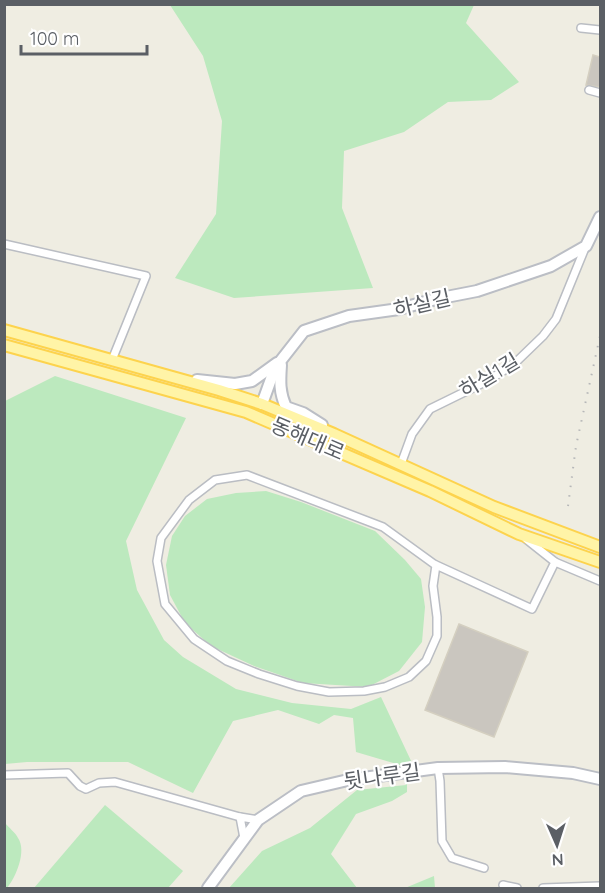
<svg xmlns="http://www.w3.org/2000/svg" width="605" height="893" font-family="Quicksand,'Noto Sans KR',sans-serif">
<style>
.green{fill:#bce9be}
.building{fill:#cac6bf;stroke:#d4cfc0;stroke-width:1.5}
.lines{fill:none;stroke-linecap:round;stroke-linejoin:round}
.street-casing{stroke:#babdc3;stroke-width:10}
.secondary-casing{stroke:#bbbec5;stroke-width:14}
.primary-casing{stroke:#fdd34d;stroke-width:14}
.street{stroke:#fff;stroke-width:7}
.secondary{stroke:#fff;stroke-width:10}
.primary{stroke:#fff4a7;stroke-width:10}
.rail{stroke:#b6b7b8;stroke-width:2;stroke-dasharray:1.5 8;stroke-linecap:butt}
.labels{text-anchor:middle;dominant-baseline:central;stroke-width:4.5;stroke-linejoin:round;paint-order:stroke}
.street-label{font-size:21px;fill:#5b5f65;stroke:#fff}
</style>
<rect width="100%" height="100%" fill="#efede2"/>
<!-- green -->
<g class="green">
<polygon points="215,4 474,5 466,23 519,82 491,100 448,102 404,132 344,151 342,208 373,288 234,298 175,278 216,214 222,121 203,56 170,5"/>
<polygon points="55,376 186,418 126,541 137,590 164,640 183,657 236,689 292,703 351,709 381,697 413,765 407,785 407,792 392,801 356,814 331,854 357,888 229,888 262,851 310,828 357,790 406,785 400,765 356,752 353,718 334,715 319,724 278,710 233,721 193,793 128,762 27,762 5,764 5,401"/>
<polygon points="266,491 301,502 375,531 405,560 421,579 425,607 422,642 399,671 368,687 303,683 254,666 211,646 185,623 170,595 166,565 172,536 185,516 207,499 236,493"/>
<polygon points="105,805 183,871 168,888 34,888"/>
<path d="M5 823C9 828 15 832 18 838 27 851 16 877 7 888H4Z"/>
<polygon points="434,876 435,888 405,888"/>
</g>
<!-- building -->
<g class="building">
<polygon points="593,55 600,57 600,87 586,85"/>
<polygon points="459,624 528,652 494,737 425,710"/>
</g>
<g class="lines">
<!-- street casing -->
<g class="street-casing">
<g id="street">
<polyline points="581,28 600,30"/>
<polyline points="589,90 600,93"/>
<polyline points="4,244 146,276 112,360"/>
<polyline points="401,464 412,434 430,409 487,381 514,364 543,336 556,319 585,248"/>
<polyline points="555,562 600,581"/>
<polyline points="436,565 433,586 437,617 437,636 426,661 409,677 385,687 364,691 329,692 297,686 259,674 227,661 194,639 165,604 157,561 161,538 189,500 215,480 247,475 383,527 434,564 436,565 532,609 555,562 526,539"/>
<polyline points="438,768 440,781 442,841 452,858 484,868"/>
<polyline points="4,775 68,773 80,786 86,789 99,783 115,782 240,817"/>
<polyline points="244,838 240,817 258,820"/>
<polyline points="503,885 517,888"/>
<polyline points="543,888 600,886"/>
</g>
</g>
<!-- secondary casing -->
<g class="secondary-casing">
<g id="secondary">
<path d="M281 365C280 380 279 392 286 407L303 413 322 425"/>
<polyline points="197,380 235,384 252,381 277,363"/>
<polyline points="262,404 275,368 304,331 349,316 399,309 436,299 477,291 551,266 586,246 600,217"/>
<polyline points="208,888 258,820 301,791 348,780 438,768 505,767 573,773 600,779"/>
</g>
</g>
<!-- primary casing -->
<g class="primary-casing">
<g id="primary">
<polyline points="4,330 219,390 262,404 334,434 494,507 600,547"/>
<polyline points="4,345 246,412 430,491 519,534 600,562"/>
</g>
</g>
<!-- street -->
<use href="#street" class="street"/>
<!-- secondary -->
<use href="#secondary" class="secondary"/>
<!-- primary -->
<use href="#primary" class="primary"/>
<!-- rail -->
<polyline class="rail" points="568,506 576,446 600,336"/>
</g>
<g class="labels">
<!-- street labels -->
<g class="street-label">
<text transform="translate(422 303) rotate(-13)">하실길</text>
<text transform="translate(489 375) rotate(-31)">하실1길</text>
<text transform="translate(308 438) rotate(23)">동해대로</text>
<text transform="translate(382 776) rotate(-8)">뒷나루길</text>
</g>
</g>
<!-- border -->
<rect width="605" height="893" fill="none" stroke="#5b5f65" stroke-width="12"/>
<!-- north arrow -->
<g transform="translate(557 845) rotate(177)" stroke="#ffffff" stroke-width="4.5" paint-order="stroke">
<path d="M0-4.5L10 22L0 15L-10 22Z" fill="#5b5f65"/>
<text y="-9" font-size="16" font-weight="bold" text-anchor="middle" fill="#5b5f65">N</text>
</g>
<!-- scale -->
<path d="M21 45v9h126v-9" fill="none" stroke="#5b5f65" stroke-width="3"/>
<text x="30" y="45" font-size="18" fill="#5b5f65" stroke="#ffffff" stroke-width="4.5" paint-order="stroke">100 m</text>
</svg>
